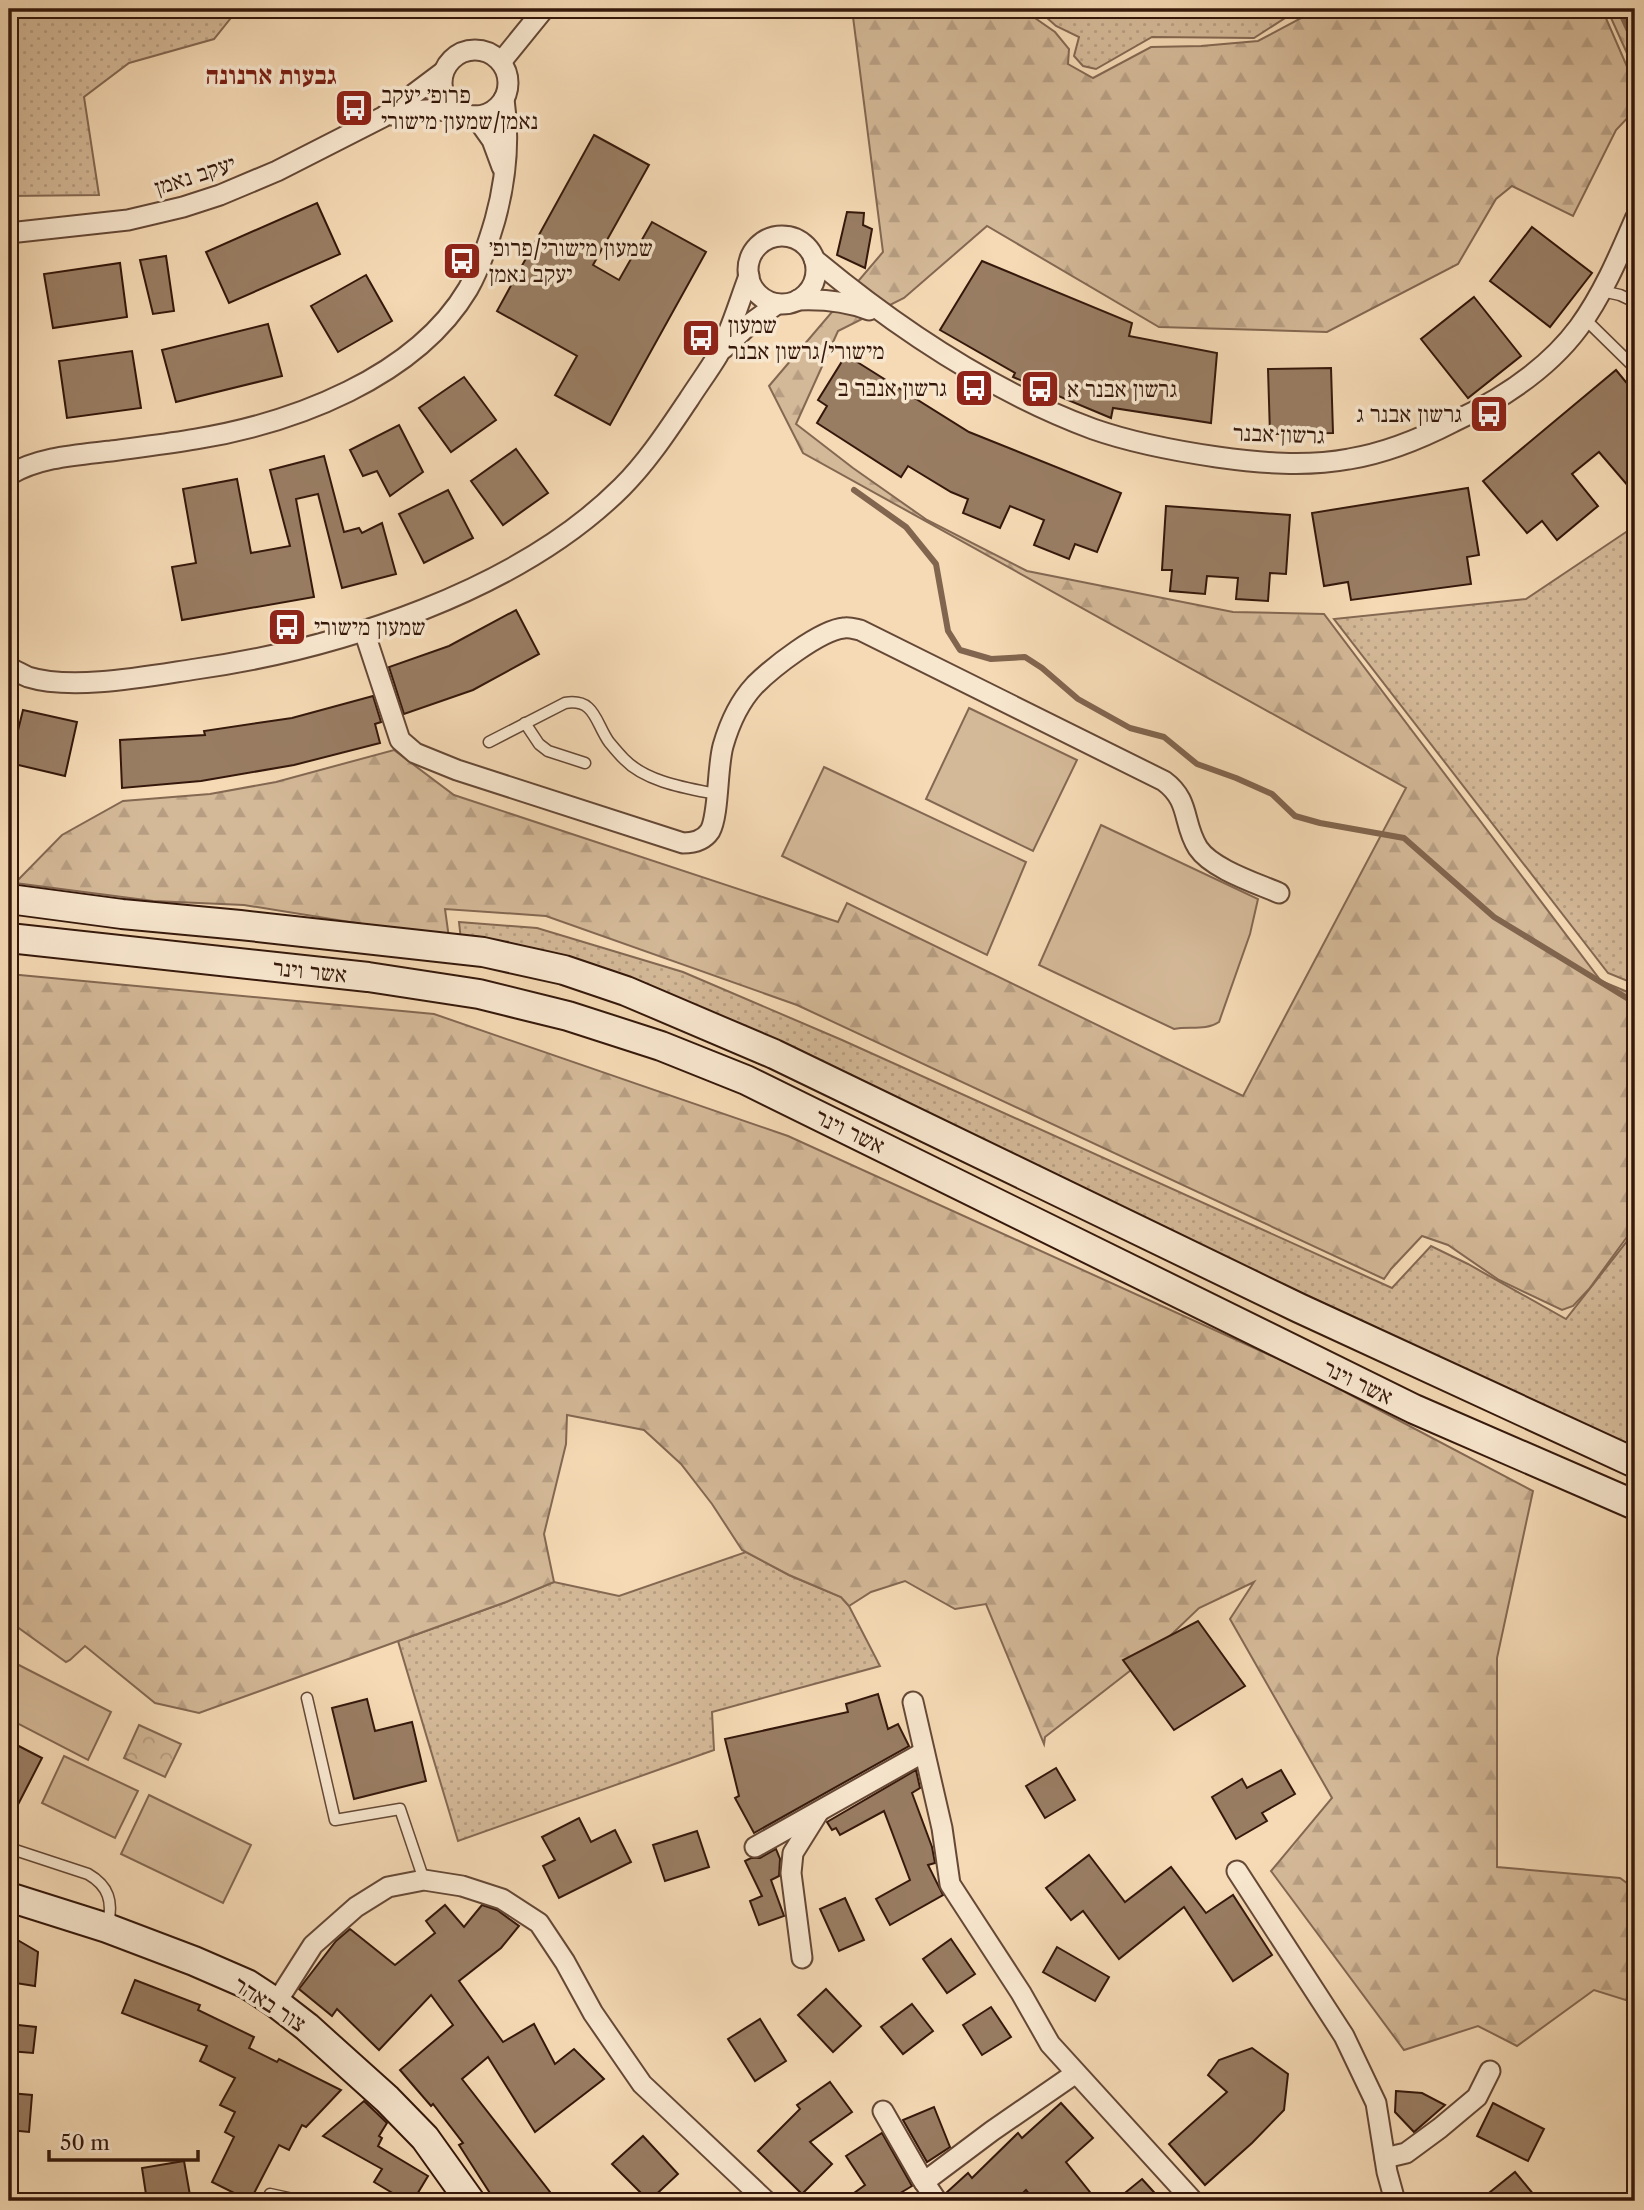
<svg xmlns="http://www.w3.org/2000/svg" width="1644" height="2210" font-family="'Libre Caslon Text','Frank Ruhl Libre',serif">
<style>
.grass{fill:url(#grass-dots);stroke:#846852;stroke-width:2}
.forest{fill:url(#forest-firs);stroke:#846852;stroke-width:2}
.park{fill:url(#park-crowns);stroke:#846852;stroke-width:2}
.pitch{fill:#d4b998;stroke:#846852;stroke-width:2}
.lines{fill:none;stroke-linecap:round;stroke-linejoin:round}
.stream{stroke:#81654e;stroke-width:6}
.building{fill:#997d63;stroke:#35180b;stroke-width:2}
.lane-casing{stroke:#654836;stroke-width:13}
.street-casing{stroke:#654836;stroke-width:23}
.secondary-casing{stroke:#35180b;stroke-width:32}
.lane{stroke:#f8e7cf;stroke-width:10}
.street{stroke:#f8e7cf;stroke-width:19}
.secondary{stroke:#f8e7cf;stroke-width:28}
.labels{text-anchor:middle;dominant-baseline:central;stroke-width:7;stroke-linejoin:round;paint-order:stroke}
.poi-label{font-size:23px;fill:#35180b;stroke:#f8e7cf;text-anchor:start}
.street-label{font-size:23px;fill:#35180b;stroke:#f8e7cf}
.quarter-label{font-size:26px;font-weight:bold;fill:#7a1f14;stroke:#f8e7cf}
</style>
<defs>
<pattern id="grass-dots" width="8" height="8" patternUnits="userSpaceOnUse" patternTransform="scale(1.75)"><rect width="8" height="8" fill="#d4b998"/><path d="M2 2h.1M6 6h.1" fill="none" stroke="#b79e82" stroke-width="1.8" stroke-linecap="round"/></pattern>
<pattern id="forest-firs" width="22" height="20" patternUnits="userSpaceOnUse" patternTransform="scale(1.75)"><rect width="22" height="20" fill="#d4b998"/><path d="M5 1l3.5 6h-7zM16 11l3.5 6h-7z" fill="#b79e82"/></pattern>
<pattern id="park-crowns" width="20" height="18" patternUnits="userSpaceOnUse" patternTransform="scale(1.75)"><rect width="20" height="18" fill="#d4b998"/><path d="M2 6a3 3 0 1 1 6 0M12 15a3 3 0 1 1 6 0" fill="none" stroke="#b79e82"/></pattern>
</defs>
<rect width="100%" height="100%" fill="#f5dab5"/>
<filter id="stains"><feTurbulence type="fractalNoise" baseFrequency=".00286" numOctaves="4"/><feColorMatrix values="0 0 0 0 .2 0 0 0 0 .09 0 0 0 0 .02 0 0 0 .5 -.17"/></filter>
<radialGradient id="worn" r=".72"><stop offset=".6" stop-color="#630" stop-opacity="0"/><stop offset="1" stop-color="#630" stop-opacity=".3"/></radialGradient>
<!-- grass -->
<g class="grass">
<polygon points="9,9 238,9 214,39 129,63 84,97 99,195 9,196"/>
<polygon points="1037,9 1299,9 1254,38 1152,37 1096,69 1083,66 1074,56 1079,37 1056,26"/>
<polygon points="1635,526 1635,984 1608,973 1334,619 1526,599"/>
<polygon points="459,922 537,928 683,972 842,1040 1392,1288 1431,1246 1468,1264 1566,1319 1635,1231 1635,1448 761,1042 461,940"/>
<polygon points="746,1552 789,1575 841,1597 849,1606 880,1666 712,1712 714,1750 458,1841 398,1641 506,1602 554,1582 619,1596"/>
</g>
<!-- forest -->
<g class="forest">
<polygon points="852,9 1022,9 1055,32 1069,49 1068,64 1093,78 1151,47 1201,46 1258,41 1318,9 1602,9 1635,85 1635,107 1634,111 1616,130 1573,216 1512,186 1496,199 1458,264 1327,332 1159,327 987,226 904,298 838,331 796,424 853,468 927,520 1027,571 1233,612 1324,614 1601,981 1635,995 1635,1226 1589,1289 1573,1306 1562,1310 1499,1280 1448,1245 1422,1236 1391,1269 1384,1279 797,1005 546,916 445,909 449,938 244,905 153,901 15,883 62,835 123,801 210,794 276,782 394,750 454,795 838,922 847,903 1243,1096 1406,788 803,453 769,386 883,252"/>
<polygon points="9,974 434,1014 788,1136 1307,1372 1533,1491 1497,1658 1497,1867 1620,1878 1635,1889 1635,2003 1594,1990 1517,2046 1478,2026 1404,2050 1271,1871 1332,1798 1230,1619 1254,1582 1199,1608 1149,1656 1045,1737 1044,1744 986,1604 955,1609 905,1581 871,1592 849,1606 841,1597 789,1575 742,1550 712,1504 681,1464 644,1430 567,1415 566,1444 544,1534 554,1582 506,1602 199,1713 155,1703 85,1646 70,1660 66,1662 9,1621"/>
</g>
<!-- park -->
<g class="park">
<polygon points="1607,9 1635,9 1635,71"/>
<polygon points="139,1725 181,1744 165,1777 124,1758"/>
</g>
<!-- pitch -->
<g class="pitch">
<polygon points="969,708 1077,760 1033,851 926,799"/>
<polygon points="824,767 1026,862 987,955 782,856"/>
<path d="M1101 825 1258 899 1250 934 1219 1022C1206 1031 1189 1026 1174 1029L1039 965Z"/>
<polygon points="9,1660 111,1712 88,1760 9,1719"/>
<polygon points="64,1756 138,1791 115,1838 42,1803"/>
<polygon points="149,1795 251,1845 223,1903 121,1854"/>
</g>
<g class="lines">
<!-- stream -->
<g class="stream">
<polyline points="1619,9 1635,44"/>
<polyline points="854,490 906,527 936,564 948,631 960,650 991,659 1025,657 1042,668 1078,699 1130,728 1164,737 1197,764 1236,778 1272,794 1295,816 1320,823 1404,838 1494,917 1635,1003"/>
</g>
</g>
<!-- building -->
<g class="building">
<polygon points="594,135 649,165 593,265 619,280 652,222 706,252 610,425 555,395 577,356 497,311"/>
<polygon points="317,203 340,254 229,303 206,252"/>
<polygon points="847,212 864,213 863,225 872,229 865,268 837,255"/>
<polygon points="1532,227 1592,273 1550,327 1490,281"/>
<polygon points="166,256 174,311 153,314 140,260"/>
<polygon points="982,261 1132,323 1129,336 1217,353 1211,423 1113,408 1111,418 1013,377 1015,373 940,330"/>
<polygon points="120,263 127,317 53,328 44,274"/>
<polygon points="366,275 392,321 338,352 311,306"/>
<polygon points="1474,297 1521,356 1468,398 1421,339"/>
<polygon points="268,324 282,376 176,402 162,350"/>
<polygon points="132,351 141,408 67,418 59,361"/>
<polygon points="846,355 969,432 1121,493 1097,552 1075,544 1069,559 1034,545 1044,520 1010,506 1000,528 963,513 968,499 951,492 908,466 901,477 817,423 827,406 818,400"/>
<polygon points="1331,368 1333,433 1270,434 1268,369"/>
<polygon points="1616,370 1635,393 1635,494 1599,452 1572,474 1598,506 1557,540 1542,521 1527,533 1483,481"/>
<polygon points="464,377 496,420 451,452 419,408"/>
<polygon points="399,425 423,472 390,496 377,471 363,476 350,450"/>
<polygon points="516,449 548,493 503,525 471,481"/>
<polygon points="324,456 344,532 359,528 362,533 382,523 396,574 342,588 318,494 296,499 314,597 182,620 172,567 196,563 183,489 237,479 251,553 290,546 270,470"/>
<polygon points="1468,488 1479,555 1467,557 1471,584 1351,600 1348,582 1324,586 1312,513"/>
<polygon points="448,490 473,538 424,563 399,514"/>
<polygon points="1166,506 1290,515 1286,574 1270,573 1268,601 1236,599 1238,578 1207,576 1205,594 1170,591 1172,570 1162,570"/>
<polygon points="516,610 539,654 473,690 404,714 389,667 449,646"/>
<polygon points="373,696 381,722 375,724 380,743 294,765 201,781 122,788 120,740 205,735 204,731 292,718"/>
<polygon points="23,710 77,722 65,776 10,763"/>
<polygon points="1198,1621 1245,1686 1174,1730 1123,1660"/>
<polygon points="878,1694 888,1729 898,1724 909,1746 754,1833 735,1798 739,1796 725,1739 848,1712 846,1704"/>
<polygon points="367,1699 375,1731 412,1722 426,1781 354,1799 332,1708"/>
<polygon points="9,1741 42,1758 9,1822"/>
<polygon points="1056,1768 1075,1800 1045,1818 1026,1786"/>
<polygon points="916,1770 920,1788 912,1793 932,1847 935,1863 928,1865 943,1895 890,1925 876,1899 910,1880 884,1811 840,1835 836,1828 832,1830 827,1822"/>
<polygon points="1281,1770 1295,1794 1262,1813 1267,1821 1236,1839 1212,1797 1242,1779 1247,1788"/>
<polygon points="579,1818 591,1842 615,1830 631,1862 559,1898 543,1866 555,1860 542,1837"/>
<polygon points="697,1831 709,1867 665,1881 653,1845"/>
<polygon points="776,1849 780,1859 779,1876 771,1880 784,1916 759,1925 750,1901 762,1896 745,1861 751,1858 760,1858"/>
<polygon points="1089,1855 1125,1902 1171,1867 1206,1913 1233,1895 1272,1955 1233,1981 1184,1907 1119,1959 1083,1911 1071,1920 1046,1888"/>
<polygon points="845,1898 864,1940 839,1951 820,1909"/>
<polygon points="445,1905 464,1927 482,1905 497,1910 519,1926 501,1948 459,1981 503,2042 534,2024 555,2064 574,2049 604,2079 535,2132 488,2057 462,2079 557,2201 495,2201 459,2145 463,2143 433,2104 431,2106 400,2070 453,2025 431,1995 379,2050 337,2009 332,2016 299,1989 336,1941 350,1929 395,1965 435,1933 426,1921"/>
<polygon points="9,1935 38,1952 35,1986 9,1982"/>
<polygon points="951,1939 975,1974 947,1993 923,1959"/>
<polygon points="1057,1947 1109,1977 1095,2001 1043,1972"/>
<polygon points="135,1980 200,2005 198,2010 254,2037 249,2048 277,2062 279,2059 341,2090 306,2127 302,2125 289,2150 279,2145 250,2201 212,2182 234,2137 225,2132 235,2112 220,2105 235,2078 200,2061 207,2046 122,2013"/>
<polygon points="826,1989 861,2026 833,2052 798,2015"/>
<polygon points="912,2004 933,2031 903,2054 881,2027"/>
<polygon points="991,2007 1011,2037 982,2055 963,2025"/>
<polygon points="760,2019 786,2061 755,2081 728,2039"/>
<polygon points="9,2024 36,2027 33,2053 9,2051"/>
<polygon points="1252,2048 1288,2074 1284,2110 1252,2143 1205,2185 1169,2144 1227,2092 1208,2075 1219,2060"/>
<polygon points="830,2082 852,2112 810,2142 832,2164 802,2194 758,2151 800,2109 797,2105"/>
<polygon points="1396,2091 1422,2093 1445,2105 1414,2132 1395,2112"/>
<polygon points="9,2093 32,2095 29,2132 9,2130"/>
<polygon points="364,2101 387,2123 379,2136 382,2138 378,2146 428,2176 413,2201 406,2201 374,2182 382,2169 323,2136"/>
<polygon points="1061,2103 1093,2138 1066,2162 1097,2201 1035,2201 1026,2190 1015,2201 949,2201 946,2193 968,2173 972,2178 1018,2133 1022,2138"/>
<polygon points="1493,2103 1544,2129 1528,2161 1477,2136"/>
<polygon points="934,2107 950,2147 927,2162 903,2120"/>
<polygon points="882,2133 912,2186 887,2201 843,2201 865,2185 846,2156"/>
<polygon points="643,2136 678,2174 649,2201 612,2164"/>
<polygon points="184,2161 191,2201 147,2201 142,2168"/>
<polygon points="1515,2172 1539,2201 1479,2201"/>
<polygon points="1142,2179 1162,2201 1115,2201"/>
</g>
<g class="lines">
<!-- lane casing -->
<g class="lane-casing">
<g id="lane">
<polyline points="1602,291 1620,295 1635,302"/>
<polyline points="1584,318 1635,368"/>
<polyline points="525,723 539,744 548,751 585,763"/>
<path d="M489 742 565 703C595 698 595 722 609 742 614 748 619 754 624 759 646 782 686 788 716 794"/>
<polyline points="307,1698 335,1820 400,1809 424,1880"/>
<path d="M9 1848 88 1874C109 1886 113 1902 108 1924"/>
<polyline points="270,2194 302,2201"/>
</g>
</g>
<!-- street casing -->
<g class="street-casing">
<g id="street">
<circle cx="475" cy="83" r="33"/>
<polyline points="501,62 544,9"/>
<path d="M391 115C416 109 436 108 461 113"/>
<polyline points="475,116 492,140 502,167"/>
<polyline points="9,233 128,220 183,207 220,195 277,171 383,117 443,72"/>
<circle cx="782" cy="270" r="34"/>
<path d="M814 259C898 329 991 391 1093 429 1133 443 1176 451 1217 457 1260 463 1306 467 1349 459 1386 453 1420 439 1453 422 1500 400 1548 369 1579 327 1603 294 1619 256 1635 219"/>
<path d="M798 300C822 299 846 301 869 310"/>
<polyline points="723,349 751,323 777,304"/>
<path d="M9 475C39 457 77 455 111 451 139 447 167 444 196 439 293 423 415 378 468 289 480 268 488 244 495 220 506 180 510 141 504 99"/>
<path d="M364 631 400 740 415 753 457 770 683 843C693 843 704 840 710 831 719 815 717 768 723 746 729 725 740 701 755 685 772 668 820 630 844 628 849 627 855 629 860 630L1164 781C1191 801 1182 823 1198 848 1212 869 1256 883 1279 893"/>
<path d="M9 668C15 670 21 674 28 677 73 691 149 676 196 669 338 649 518 591 622 487 648 461 668 430 689 399 698 385 709 370 718 355 731 331 739 302 749 276"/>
<polyline points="913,1702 942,1828 950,1884 1021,1993 1050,2044 1193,2201"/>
<polyline points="755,1847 924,1752"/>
<polyline points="1237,1871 1344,2036 1376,2103 1387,2172 1395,2201"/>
<polyline points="802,1958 791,1873 793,1853 818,1813"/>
<polyline points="276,2003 313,1945 356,1907 388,1887 424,1880 462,1886 502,1899 539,1923 565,1962 593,2013 642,2084 766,2201"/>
<polyline points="883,2111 922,2179 937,2201"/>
<polyline points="1385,2158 1406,2153 1440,2128 1477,2097 1490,2071"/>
<polyline points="924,2182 992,2131 1076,2073"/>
</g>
</g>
<!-- secondary casing -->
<g class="secondary-casing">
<g id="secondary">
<polyline points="9,899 122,914 240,925 483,952 564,970 626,991 774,1054 1299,1308 1635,1463"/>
<polyline points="9,938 368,977 479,994 568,1016 661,1046 746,1080 1414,1409 1635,1505"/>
<polyline points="9,1897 107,1928 194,1961 247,1984 276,2003 307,2027 387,2099 425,2138 470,2201"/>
</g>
</g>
<!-- lane -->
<use href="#lane" class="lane"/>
<!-- street -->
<use href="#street" class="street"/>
<!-- secondary -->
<use href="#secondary" class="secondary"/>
</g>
<!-- icons -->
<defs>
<g id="bus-square" transform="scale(2.0125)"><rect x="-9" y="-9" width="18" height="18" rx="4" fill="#8f2418" stroke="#f8e7cf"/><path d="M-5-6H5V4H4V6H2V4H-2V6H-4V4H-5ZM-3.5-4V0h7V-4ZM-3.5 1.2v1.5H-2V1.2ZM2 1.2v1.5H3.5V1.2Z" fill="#fff"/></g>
</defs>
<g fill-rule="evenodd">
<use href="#bus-square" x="354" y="108"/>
<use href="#bus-square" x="462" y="261"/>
<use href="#bus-square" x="701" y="338"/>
<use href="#bus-square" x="974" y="388"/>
<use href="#bus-square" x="1040" y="389"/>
<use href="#bus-square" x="1489" y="414"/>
<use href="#bus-square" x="287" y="627"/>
</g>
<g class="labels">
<!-- poi labels -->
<g class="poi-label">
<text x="381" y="95">פרופ׳ יעקב<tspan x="381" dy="26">נאמן/שמעון מישורי</tspan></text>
<text x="489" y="248">שמעון מישורי/פרופ׳<tspan x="489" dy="26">יעקב נאמן</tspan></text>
<text x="728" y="325">שמעון<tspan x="728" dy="26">מישורי/גרשון אבנר</tspan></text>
<text x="947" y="388" text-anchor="end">גרשון אנבר ב</text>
<text x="1067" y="389">גרשון אבנר א</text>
<text x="1462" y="414" text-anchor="end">גרשון אבנר ג</text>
<text x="314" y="627">שמעון מישורי</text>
</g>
<!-- street labels -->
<g class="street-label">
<text transform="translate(195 175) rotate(-18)">יעקב נאמן</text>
<text transform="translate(1279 434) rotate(2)">גרשון אבנר</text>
<text transform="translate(310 971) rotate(6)">אשר וינר</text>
<text transform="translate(850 1131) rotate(26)">אשר וינר</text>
<text transform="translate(1358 1382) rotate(26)">אשר וינר</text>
<text transform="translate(270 2004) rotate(33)">צור באהר</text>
</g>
<!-- quarter labels -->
<g class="quarter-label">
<text x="271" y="75">גבעות ארנונה</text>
</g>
</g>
<!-- margin -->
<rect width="1644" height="2210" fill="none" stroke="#f5dab5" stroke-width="35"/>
<rect x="10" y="10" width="1623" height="2189" fill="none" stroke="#35180b" stroke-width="3.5"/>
<rect x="18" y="18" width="1609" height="2175" fill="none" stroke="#35180b" stroke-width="2"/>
<!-- scale -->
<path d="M49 2150v10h149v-10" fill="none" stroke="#35180b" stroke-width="3.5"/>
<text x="60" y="2150" font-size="21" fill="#35180b" stroke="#f8e7cf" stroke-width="5" paint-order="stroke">50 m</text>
<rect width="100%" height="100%" filter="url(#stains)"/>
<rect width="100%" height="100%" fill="url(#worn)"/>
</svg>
